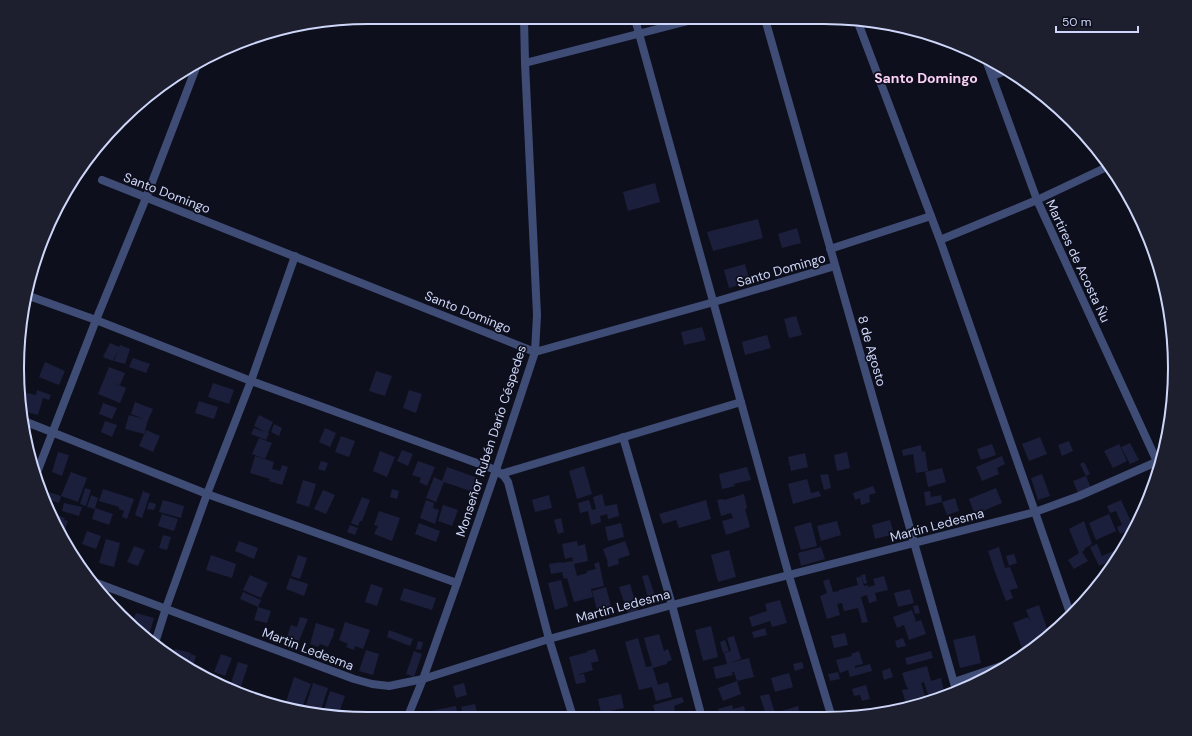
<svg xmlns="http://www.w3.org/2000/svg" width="1192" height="736" font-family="'DM Sans',sans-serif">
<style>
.building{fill:#1c1f3b}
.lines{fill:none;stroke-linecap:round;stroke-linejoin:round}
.minor{stroke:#3e4c76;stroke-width:8}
.tertiary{stroke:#3e4c76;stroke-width:8}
.labels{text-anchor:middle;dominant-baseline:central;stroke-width:3.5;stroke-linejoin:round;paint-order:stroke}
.street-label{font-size:13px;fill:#ced6f9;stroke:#0e0f1c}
.neighbourhood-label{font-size:14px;font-weight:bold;fill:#fad0f7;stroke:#0e0f1c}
.rim{fill:none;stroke:#ced6f9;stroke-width:2}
</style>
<rect width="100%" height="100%" fill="#0e0f1c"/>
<!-- building -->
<g class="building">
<polygon points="655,183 660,202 628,211 623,192"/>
<polygon points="758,219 763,238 713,251 707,232"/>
<polygon points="797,228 801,243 782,248 778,234"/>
<polygon points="745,264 750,282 729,288 724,270"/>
<polygon points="796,316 802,335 789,338 784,319"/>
<polygon points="702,327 706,340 684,345 681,332"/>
<polygon points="767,335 771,348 745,355 742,342"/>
<polygon points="110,343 119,347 120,345 130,349 125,364 114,361 118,350 113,361 103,357"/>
<polygon points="133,358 150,364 146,373 129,367"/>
<polygon points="45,362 65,371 59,385 39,377"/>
<polygon points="109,367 125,373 120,385 112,382 126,388 120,403 98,394"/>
<polygon points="376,371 392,376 385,396 369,391"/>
<polygon points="213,383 234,390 229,404 208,397"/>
<polygon points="37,390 51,395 49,400 43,398 38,415 23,411 20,391 36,395"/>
<polygon points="409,390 422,394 416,413 403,408"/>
<polygon points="199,401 218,407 214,419 195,413"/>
<polygon points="135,402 153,409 148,420 144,434 125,429 129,415 144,419 131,414"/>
<polygon points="103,403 117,408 112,419 99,414"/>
<polygon points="259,415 273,422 268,433 269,433 266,440 251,434 254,428 265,432 254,426"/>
<polygon points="105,421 117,425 112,437 101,432"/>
<polygon points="274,424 282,428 279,436 271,432"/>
<polygon points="325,428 336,433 330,447 319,442"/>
<polygon points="146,430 160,436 153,452 139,446"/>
<polygon points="341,436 355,441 349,457 335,452"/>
<polygon points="1040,437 1047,454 1029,461 1022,444"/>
<polygon points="259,438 272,443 265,459 252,454"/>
<polygon points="1069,441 1073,451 1062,456 1058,445"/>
<polygon points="1130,443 1139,460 1130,464 1121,447"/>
<polygon points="992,444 996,455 981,460 977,449"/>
<polygon points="1119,444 1127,461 1113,468 1104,451"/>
<polygon points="921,445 922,452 925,451 928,471 916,473 913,454 903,456 902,450"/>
<polygon points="402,450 413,454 408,466 397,461"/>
<polygon points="380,451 395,457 387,477 373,471"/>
<polygon points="58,452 69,455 62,476 52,472"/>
<polygon points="847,452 850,468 837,471 834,455"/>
<polygon points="805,453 808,467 791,471 788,457"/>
<polygon points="255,456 274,462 272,469 280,471 282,465 288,467 282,485 269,481 270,479 250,473"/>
<polygon points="1002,456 1005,464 997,468 999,474 982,481 976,467"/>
<polygon points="321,461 328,463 325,471 318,469"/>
<polygon points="418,461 435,467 427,486 419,482 421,478 412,475"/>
<polygon points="1084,462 1090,474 1086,476 1080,464"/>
<polygon points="584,466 592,494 577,499 569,471"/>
<polygon points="447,467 478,478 473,492 444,482 436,502 426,498 434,477 442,481"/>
<polygon points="747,467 751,480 734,484 735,486 722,489 719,474"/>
<polygon points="942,468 946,482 928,487 925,472"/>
<polygon points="71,472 87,478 78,502 61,496"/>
<polygon points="828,474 831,488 824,490 820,475"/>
<polygon points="1042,474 1050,496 1038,500 1031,478"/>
<polygon points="1086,476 1092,490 1079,495 1073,481"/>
<polygon points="807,479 811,493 819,491 821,496 793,504 788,484"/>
<polygon points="303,480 316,484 309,507 296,503"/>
<polygon points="873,486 876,493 869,495 870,502 861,505 860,498 855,500 853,493"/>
<polygon points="85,488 91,490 86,506 80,504"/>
<polygon points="996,488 1002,503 983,511 980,505 983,512 975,515 969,499"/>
<polygon points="103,489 134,499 127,519 122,517 124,511 119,509 119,507 99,501"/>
<polygon points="392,489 399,491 397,499 390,497"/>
<polygon points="323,490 335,495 326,514 314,509"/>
<polygon points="45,491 61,496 59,503 47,499 44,492"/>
<polygon points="143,491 150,494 142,518 135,515"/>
<polygon points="930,491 931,497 941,495 942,502 926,506 924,492"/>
<polygon points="602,494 605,506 617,504 619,516 608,519 607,514 600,516 601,522 591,525 588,511 580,513 578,503 589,500 592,510 596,509 593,497"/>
<polygon points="744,494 747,508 745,509 750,527 726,535 722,521 733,518 731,513 721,516 717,500 723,499 724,500"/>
<polygon points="91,495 98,498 95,508 113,514 109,525 92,519 95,509 87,507"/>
<polygon points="549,495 552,508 535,512 532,500"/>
<polygon points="362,497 370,500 362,521 360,521 358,526 351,523"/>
<polygon points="955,498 959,511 947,515 942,502"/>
<polygon points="163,500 184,506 181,518 159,512"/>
<polygon points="426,500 434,503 433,508 439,510 435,524 420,518"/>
<polygon points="706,500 711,519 679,528 676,520 663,524 659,514"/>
<polygon points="1121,500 1134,528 1120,534 1117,527 1122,525 1116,511 1110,513 1107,506"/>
<polygon points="149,502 156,504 154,510 147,509"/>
<polygon points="64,503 82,507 79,516 62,511"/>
<polygon points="443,505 458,510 452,526 438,521"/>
<polygon points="379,511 400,518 392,541 374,534 378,526 374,525"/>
<polygon points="54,514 65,518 64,520 68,521 63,535"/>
<polygon points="162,514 178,519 174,531 158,526"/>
<polygon points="1109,514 1116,531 1096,540 1089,523"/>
<polygon points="561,518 564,532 558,534 554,520"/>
<polygon points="890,520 894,534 875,539 872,525"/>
<polygon points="837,521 841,535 821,541 817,526"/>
<polygon points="1084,521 1092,544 1084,549 1085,550 1082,552 1088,561 1074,569 1068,560 1079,553 1069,529"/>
<polygon points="811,522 817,546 801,550 794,527"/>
<polygon points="419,523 440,531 436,542 415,534"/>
<polygon points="621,523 624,537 608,541 605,527"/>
<polygon points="350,525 358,528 355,535 347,532"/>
<polygon points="87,531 101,536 96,549 82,544"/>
<polygon points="163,535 171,537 167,550 159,548"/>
<polygon points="106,539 120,543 114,567 99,563"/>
<polygon points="239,541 258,548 254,559 235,551"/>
<polygon points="577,541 578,546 585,544 588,561 574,564 577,576 587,573 587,571 596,569 594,564 599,562 604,586 591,589 593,597 574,602 567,578 564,579 562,573 563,573 563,572 551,574 549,564 561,562 561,563 573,561 572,557 565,559 562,544"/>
<polygon points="625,541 630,555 618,559 619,564 608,567 607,563 608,563 603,549"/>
<polygon points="1097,544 1102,556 1125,546 1117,558 1099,566 1090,547"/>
<polygon points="134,546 145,550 138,566 127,562"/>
<polygon points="821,547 825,559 801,566 798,553"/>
<polygon points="999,547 1005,568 1010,567 1018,588 1010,590 1013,598 1006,601 995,572 988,551"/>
<polygon points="729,550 736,577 718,582 711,555"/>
<polygon points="1014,554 1017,563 1009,566 1006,556"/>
<polygon points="211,555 236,564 232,578 206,570"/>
<polygon points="298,555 307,558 300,579 291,576"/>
<polygon points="865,574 867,583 864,584 861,575"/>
<polygon points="250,575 268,583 261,598 243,590"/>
<polygon points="648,575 657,602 650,605 642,576"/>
<polygon points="861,576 864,586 868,585 868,587 875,585 873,579 884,576 888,590 875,593 877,601 869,603 867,595 861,597 868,622 862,623 858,608 844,611 842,603 837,604 840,615 827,619 820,596 827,593 823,581 829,579 833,592 839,591 839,590 858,585 856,578"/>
<polygon points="290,578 308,584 304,596 286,589"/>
<polygon points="561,580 568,606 555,610 548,583"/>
<polygon points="371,584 383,588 377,606 365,602"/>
<polygon points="630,584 639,614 629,617 619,587"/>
<polygon points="606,587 611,606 597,610 592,591"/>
<polygon points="404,588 436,598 432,610 400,600"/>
<polygon points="910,589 914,603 898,607 894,593"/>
<polygon points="243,592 261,600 258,607 271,611 267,623 254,620 258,607 240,599"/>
<polygon points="1091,593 1092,593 1077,609 1074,602"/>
<polygon points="780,600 787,623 772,627 770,621 752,627 749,617 767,611 765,604"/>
<polygon points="918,605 920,613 915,614 913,606"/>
<polygon points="1039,605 1049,634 1036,638 1038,644 1023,651 1013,623 1028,617 1031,622 1026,610"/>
<polygon points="912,610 916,621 911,623 921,620 926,634 909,640 904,625 897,628 893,617"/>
<polygon points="136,613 154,618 149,635 141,633 132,623"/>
<polygon points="300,617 308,619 299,641 287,637 291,625 297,627"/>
<polygon points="345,622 370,630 363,649 355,646 354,650 346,647 348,644 339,640"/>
<polygon points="316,623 335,629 333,634 334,634 328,647 320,644 318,647 310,644"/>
<polygon points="711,626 718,657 703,661 695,630"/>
<polygon points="765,628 767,635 754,638 752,632"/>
<polygon points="389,630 413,639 410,646 387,637"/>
<polygon points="845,633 848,645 834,648 831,636"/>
<polygon points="659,634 664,651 668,649 672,660 667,662 667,664 653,668 658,685 668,682 672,697 656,701 652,687 639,690 625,642 638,638 646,667 652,666 644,638"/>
<polygon points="975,635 981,663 960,668 953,640"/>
<polygon points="734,636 741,659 729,663 749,658 754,677 737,681 734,672 732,672 733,675 716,679 713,667 727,664 724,653 731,651 727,638"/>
<polygon points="903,638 906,646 897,648 895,641"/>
<polygon points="725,640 729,651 723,653 720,642"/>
<polygon points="418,641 423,642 421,650 416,649"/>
<polygon points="175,649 191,653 187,665 172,657"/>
<polygon points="595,649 599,661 591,663 593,670 577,675 584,674 586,682 576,684 569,657 588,652 587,651"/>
<polygon points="366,650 379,654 373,675 359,671"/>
<polygon points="414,651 422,654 414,677 406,674"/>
<polygon points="859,651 863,664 855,666 855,668 870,664 872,671 850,677 848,670 840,673 836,660 852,656 851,654"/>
<polygon points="931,651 933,658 907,665 905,658"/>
<polygon points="191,654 196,656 193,665 188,664"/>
<polygon points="221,654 232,658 225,676 214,672"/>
<polygon points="238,662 248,665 241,686 231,683"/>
<polygon points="802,662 804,668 795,671 793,664"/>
<polygon points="927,666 931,681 941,678 945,695 930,701 924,682 921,683 925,696 905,701 902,690 908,689 908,687 907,688 902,673"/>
<polygon points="890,668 893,677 884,680 882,671"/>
<polygon points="838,672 840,679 830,681 828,674"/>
<polygon points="789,673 793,687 775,692 771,678"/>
<polygon points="294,677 311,684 302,708 286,702"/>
<polygon points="737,681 741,694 723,701 718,688"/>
<polygon points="313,683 328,688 321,710 306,705"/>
<polygon points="464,683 467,695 456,698 453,686"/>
<polygon points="866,685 870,699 862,701 860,695 854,696 852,689"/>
<polygon points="330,691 345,696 338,716 322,716"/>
<polygon points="621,694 624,708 601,713 598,699"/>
<polygon points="769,694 775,713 798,706 801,718 774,718 773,713 766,715 760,696"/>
<polygon points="682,697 684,702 674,706 675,712 656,717 653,705"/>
<polygon points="918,702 919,706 915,707 892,711 892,709"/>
<polygon points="475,704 478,717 464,717 461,707"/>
<polygon points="732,705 733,709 744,706 747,718 720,718 718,709"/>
<polygon points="456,706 458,717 426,716 425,712"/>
</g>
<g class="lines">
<!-- minor -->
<g class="minor">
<polyline points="635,19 789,576 832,718"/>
<polyline points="857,20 940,240 1035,512 1071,616"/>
<polyline points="986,60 1037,200 1160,468"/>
<polyline points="992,76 1006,71"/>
<polyline points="102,180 535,352 714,302 835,266"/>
<polyline points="940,240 1037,200 1109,166"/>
<polyline points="830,249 931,216"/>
<polyline points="29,296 96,320 251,381 496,470 504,476 508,482 549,639 573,717"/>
<polyline points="24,421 207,494 457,583"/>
<polyline points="623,437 672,605 702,718"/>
<polyline points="501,474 741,402"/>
<polyline points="36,475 96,320 146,198 197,65"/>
<polyline points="154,646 166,608 207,494 251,381 295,256"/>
<polyline points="954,682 1013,662"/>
<polyline points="408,716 423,679 457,583 496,470 535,352 537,315 525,63"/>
</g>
<!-- tertiary -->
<g class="tertiary">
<polyline points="524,18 525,63 696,19"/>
<polyline points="765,19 956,690"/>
<polyline points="94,582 354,679 372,684 389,686 423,679 549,639 672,605 1035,512 1079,496 1163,459"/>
</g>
</g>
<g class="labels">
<!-- street labels -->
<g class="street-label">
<text transform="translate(167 193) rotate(21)">Santo Domingo</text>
<text transform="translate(1078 261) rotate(65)">Martires de Acosta Ñu</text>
<text transform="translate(781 270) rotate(-16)">Santo Domingo</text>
<text transform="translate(468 312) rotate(22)">Santo Domingo</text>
<text transform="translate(872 351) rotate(74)">8 de Agosto</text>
<text transform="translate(491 441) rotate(-72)">Monseñor Rubén Darío Céspedes</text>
<text transform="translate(937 525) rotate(-15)">Martin Ledesma</text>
<text transform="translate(623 606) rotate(-15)">Martin Ledesma</text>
<text transform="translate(308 649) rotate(21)">Martin Ledesma</text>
</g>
<!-- neighbourhood labels -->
<g class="neighbourhood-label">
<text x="926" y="78">Santo Domingo</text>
</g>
</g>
<!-- crop -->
<path d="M0 0H1192V736H0ZM368 24H824A344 344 0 0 1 1168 368V368A344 344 0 0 1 824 712H368A344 344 0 0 1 24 368V368A344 344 0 0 1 368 24Z" fill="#1d1f2e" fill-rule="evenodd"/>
<path class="rim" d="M368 24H824A344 344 0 0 1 1168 368V368A344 344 0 0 1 824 712H368A344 344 0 0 1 24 368V368A344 344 0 0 1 368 24Z"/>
<!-- scale -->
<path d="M1056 26v6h82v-6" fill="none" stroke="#ced6f9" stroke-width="2"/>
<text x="1062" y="26" font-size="12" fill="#ced6f9" stroke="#0e0f1c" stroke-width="3" paint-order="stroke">50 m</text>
</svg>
